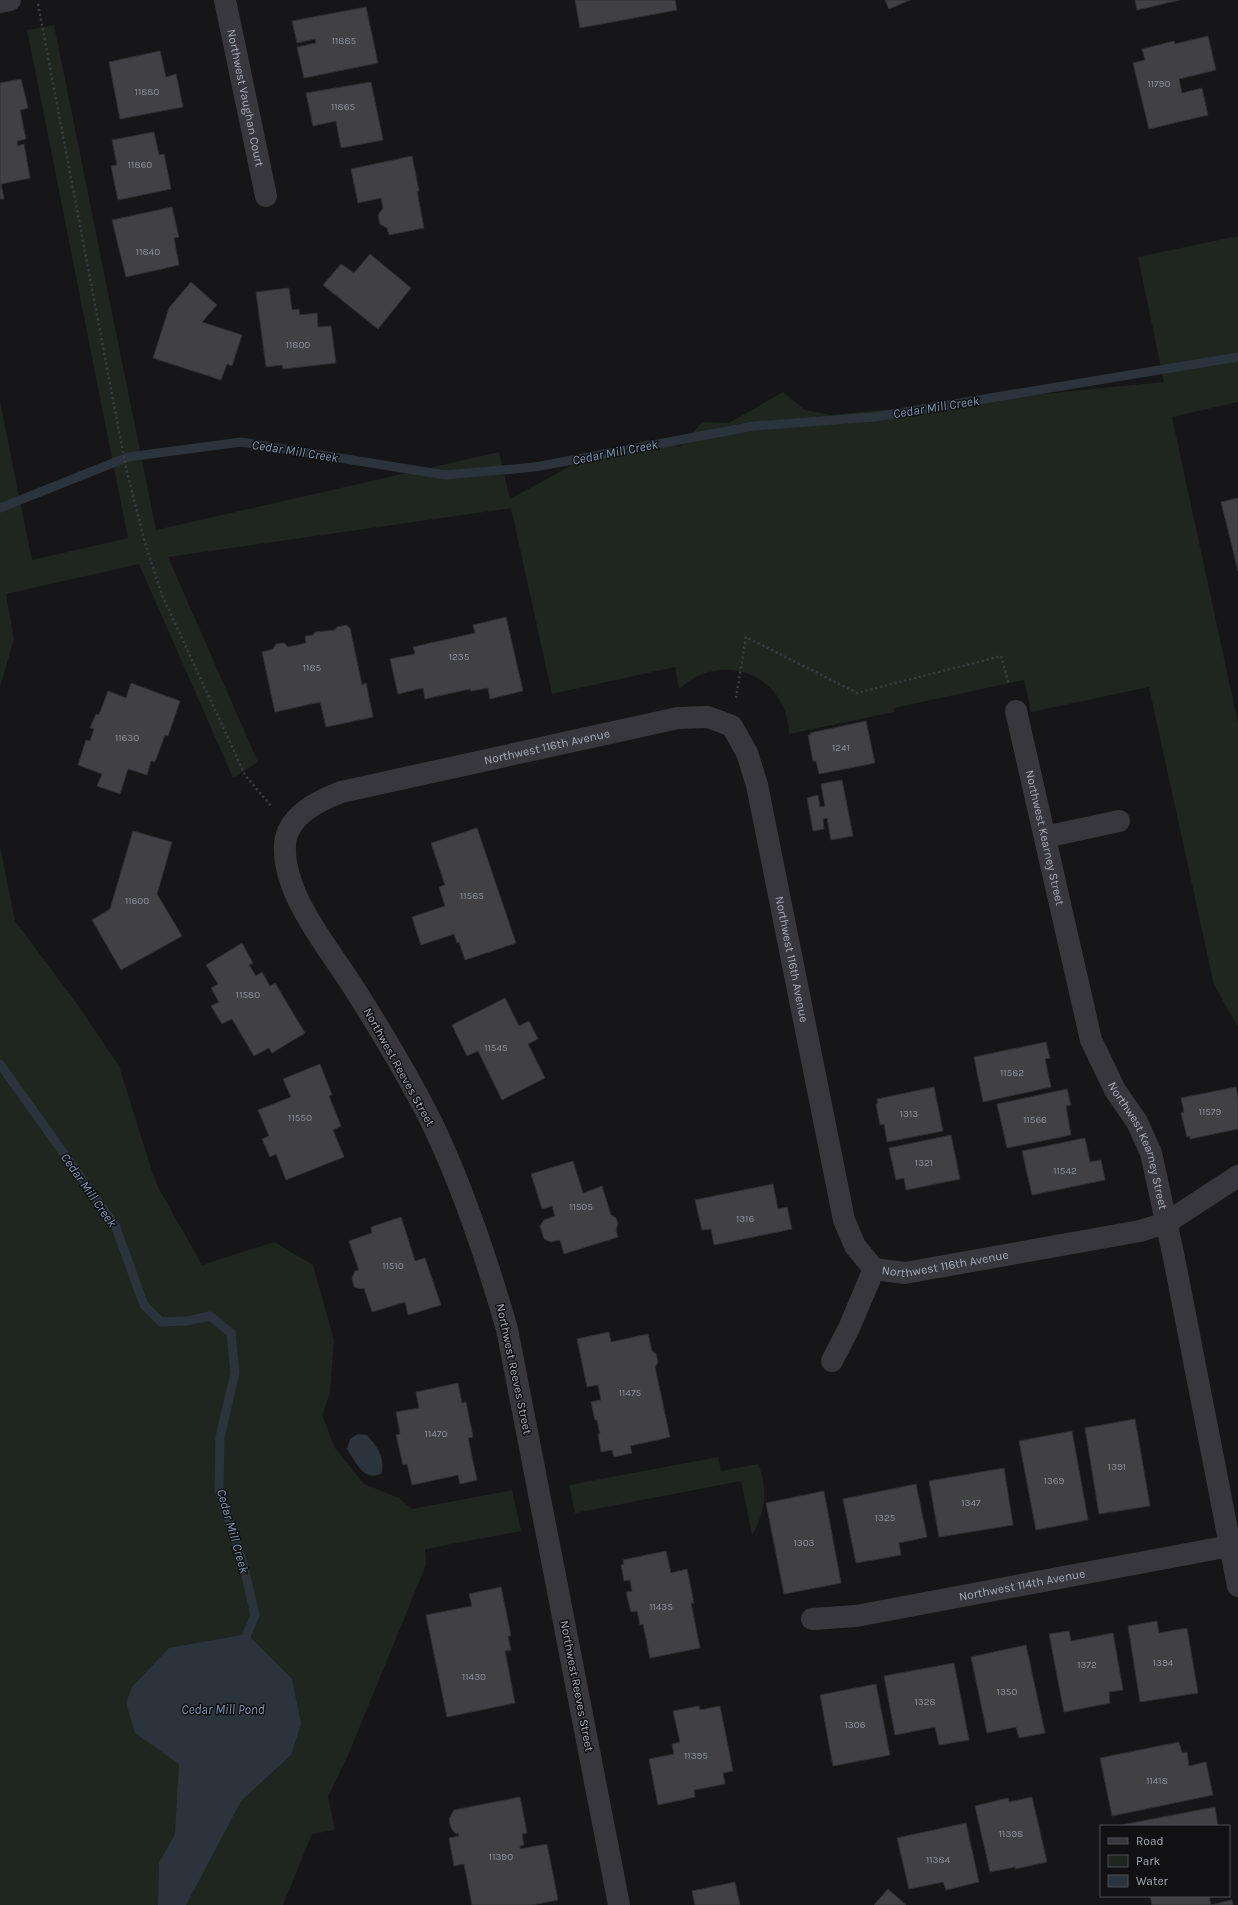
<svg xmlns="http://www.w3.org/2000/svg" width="1238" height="1905" font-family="Karla,sans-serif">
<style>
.green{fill:#1e261f}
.water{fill:#2b343c}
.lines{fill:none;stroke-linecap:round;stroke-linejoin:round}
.stream{stroke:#2b343c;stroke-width:9}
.building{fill:#404045;stroke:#303034}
.path{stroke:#3d3e44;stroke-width:2.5;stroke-dasharray:2 3;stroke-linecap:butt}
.minor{stroke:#37373d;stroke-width:22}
.labels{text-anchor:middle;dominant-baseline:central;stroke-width:3;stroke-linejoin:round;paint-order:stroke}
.number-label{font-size:10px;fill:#8d909b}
.street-label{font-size:12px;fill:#a7abb8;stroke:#111113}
.water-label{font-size:13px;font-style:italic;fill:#7d97b4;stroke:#111113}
</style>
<rect width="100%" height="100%" fill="#161618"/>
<!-- green -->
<g class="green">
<path d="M54 25 156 530 499 452 510 499 587 457 647 440 680 447 702 422 729 423 783 392 805 410 830 415 1164 382 1138 257 1238 236V402L1172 417 1238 723V1027L1214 985 1149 687 1031 712 1024 680 894 708V712L789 734C788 675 722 649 679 689L675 667 552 694 511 508 168 557 258 762 233 778 139 564 6 594 14 639 0 687V401L32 560 128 538 27 30Z"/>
<polygon points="0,847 15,921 77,1004 119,1066 151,1168 158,1187 202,1265 274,1242 313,1265 334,1340 330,1393 322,1415 335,1448 364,1484 399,1498 412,1509 512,1490 521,1531 425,1549 426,1565 349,1753 328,1797 335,1830 312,1834 283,1905 0,1905"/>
<path d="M718 1457 721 1471 758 1464C769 1489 765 1513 752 1535L741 1481 575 1513 569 1485Z"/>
</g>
<!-- water -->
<g class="water">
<path d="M358 1434 367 1435C377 1447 385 1456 382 1473 364 1483 356 1462 347 1449L350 1439Z"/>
<polygon points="247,1634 292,1679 301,1724 291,1755 241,1801 186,1905 158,1905 159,1863 175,1834 179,1764 135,1733 126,1703 132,1687 169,1648"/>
</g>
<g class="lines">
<!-- stream -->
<g class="stream">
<polyline points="0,508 128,457 241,442 445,475 535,467 754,426 875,417 1238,357"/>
<polyline points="0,1064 115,1225 144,1305 161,1322 187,1321 210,1316 231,1333 235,1373 220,1437 219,1490 244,1567 255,1615 247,1634 245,1645"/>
</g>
</g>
<!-- building -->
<g class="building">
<polygon points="575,0 675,0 677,10 580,28"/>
<polygon points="885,0 910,0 889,9"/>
<polygon points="1135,0 1180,0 1137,10"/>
<polygon points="366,7 378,63 304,78 297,47 316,43 315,39 297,43 292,21"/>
<polygon points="1208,36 1216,70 1179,79 1182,93 1202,88 1208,115 1149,129 1133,63 1145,60 1142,49 1174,41 1175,44"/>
<polygon points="160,51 166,77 176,74 183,107 120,119 109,62"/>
<polygon points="21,79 28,108 20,110 26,139 17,141 18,146 24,144 30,178 1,184 4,199 0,199 0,83"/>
<polygon points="371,82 383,140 341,148 336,121 313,126 306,93"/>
<polygon points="154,132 159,155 164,154 171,189 118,200 111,166 117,165 112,140"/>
<polygon points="412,156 419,191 417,191 424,228 389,235 387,228 380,224 378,215 383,208 381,198 358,203 351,169"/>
<polygon points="172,207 179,237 174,238 179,265 126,277 112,220"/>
<polygon points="370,254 411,288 378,329 323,285 341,264 354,273"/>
<polygon points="191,282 217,305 202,322 242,335 232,366 227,364 221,380 153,358 169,308"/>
<polygon points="289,288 292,310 299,309 300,315 317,313 318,327 331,326 336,363 283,369 282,365 266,367 256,292"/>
<polygon points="1238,498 1238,571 1221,502"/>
<polygon points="506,617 523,691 490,699 488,688 471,691 470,689 425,699 423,688 398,694 390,659 415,654 413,647 475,633 473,625"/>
<polygon points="346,625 350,628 362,685 366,683 373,717 326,727 320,702 275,712 262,652 273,649 276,644 284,643 288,647 306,643 305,636 313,635 315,632 335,630 337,627"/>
<polygon points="131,683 180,701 168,736 165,735 155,762 151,761 147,775 128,769 120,794 97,786 102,774 78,765 86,740 90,741 94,729 90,728 96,714 99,715 108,691 126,698"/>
<polygon points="866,721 875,763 819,774 816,761 813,761 808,735 811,735 810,733"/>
<polygon points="842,780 853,836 831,840 827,818 823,819 824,829 813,831 807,798 818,795 820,807 825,806 821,784"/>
<polygon points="477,828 516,943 465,960 459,942 457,943 454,934 421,945 412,917 445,906 439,887 445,885 431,843"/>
<polygon points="133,831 172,842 157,894 182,936 121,970 92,920 110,909"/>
<polygon points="242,943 253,963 249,965 256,976 262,972 270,986 275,983 305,1033 272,1053 269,1048 254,1056 232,1019 222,1024 211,1006 219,1002 211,988 218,984 206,965"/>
<polygon points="505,998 519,1026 529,1021 538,1039 528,1044 545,1078 502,1100 478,1051 467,1056 452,1025"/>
<polygon points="1046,1042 1050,1058 1045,1059 1051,1087 983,1102 974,1057"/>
<polygon points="320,1064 332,1095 329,1096 341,1126 333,1130 344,1157 286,1180 276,1154 270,1157 262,1139 269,1136 258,1110 291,1097 283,1079"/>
<polygon points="934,1087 943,1131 887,1142 884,1124 880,1125 876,1104 878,1103 877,1099"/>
<polygon points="1236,1087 1238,1097 1238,1129 1190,1139 1190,1136 1187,1137 1181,1113 1184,1112 1181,1098"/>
<polygon points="1067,1089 1071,1105 1066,1106 1071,1135 1007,1148 997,1104"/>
<polygon points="951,1135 960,1179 906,1190 904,1178 896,1180 889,1148"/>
<polygon points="1085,1138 1090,1162 1101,1160 1105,1180 1032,1195 1022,1151"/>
<polygon points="573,1161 583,1193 602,1186 611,1215 616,1218 618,1224 616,1230 618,1237 564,1254 560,1240 551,1242 544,1239 540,1226 544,1220 555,1216 552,1206 542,1209 531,1174"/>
<polygon points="773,1184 778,1209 787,1207 792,1229 714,1245 711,1229 702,1230 695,1200"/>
<polygon points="401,1217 415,1261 425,1258 441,1305 408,1315 405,1302 372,1312 364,1288 361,1289 354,1287 352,1278 355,1271 359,1270 349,1241 372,1233 371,1227"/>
<polygon points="609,1332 611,1342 648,1334 652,1351 656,1354 658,1362 655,1367 670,1437 630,1446 632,1453 614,1457 612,1450 601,1452 598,1434 600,1434 597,1420 595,1420 591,1402 601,1400 598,1385 587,1387 577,1339"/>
<polygon points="458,1383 462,1403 466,1402 473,1437 468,1438 477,1480 460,1484 458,1475 412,1485 407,1464 403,1465 396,1435 400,1434 396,1412 419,1408 416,1392"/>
<polygon points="1135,1419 1150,1506 1099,1514 1085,1428"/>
<polygon points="1072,1431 1088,1520 1036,1530 1019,1441"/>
<polygon points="1004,1468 1013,1525 939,1537 929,1481"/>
<polygon points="916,1484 927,1537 899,1543 901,1555 856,1563 843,1499"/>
<polygon points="824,1491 841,1583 784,1594 766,1503"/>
<polygon points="666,1551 671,1573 687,1569 694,1603 691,1603 700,1648 650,1658 643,1624 640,1625 637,1611 631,1612 626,1592 632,1591 630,1580 624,1581 621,1565 624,1564 623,1560"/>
<polygon points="501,1587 511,1636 508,1636 511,1650 505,1651 515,1703 447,1717 426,1615 472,1606 469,1594"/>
<polygon points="1157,1621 1159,1633 1187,1628 1198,1693 1140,1702 1128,1626"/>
<polygon points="1069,1631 1071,1641 1113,1633 1123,1690 1109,1692 1110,1703 1064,1712 1049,1634"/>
<polygon points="1026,1645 1045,1733 1019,1738 1016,1727 987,1733 971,1657"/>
<polygon points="954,1663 969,1740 939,1745 935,1727 895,1735 884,1676"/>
<polygon points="876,1684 890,1755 833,1766 820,1695"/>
<polygon points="699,1706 700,1710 720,1706 733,1771 723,1773 725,1784 694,1790 695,1797 658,1805 649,1759 674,1754 672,1744 680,1742 673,1711"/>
<polygon points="1179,1742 1182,1753 1187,1752 1189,1766 1206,1762 1213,1795 1112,1816 1100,1758"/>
<polygon points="520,1797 527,1833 522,1834 524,1845 520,1846 520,1849 547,1844 558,1900 532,1905 472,1905 464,1864 454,1866 449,1838 459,1836 458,1833 456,1834 451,1828 449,1819 454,1810"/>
<polygon points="1032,1797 1047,1862 1015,1869 1015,1867 990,1872 975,1806 1008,1798 1009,1802"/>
<polygon points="1215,1807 1218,1826 1116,1826"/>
<polygon points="966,1823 979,1882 946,1890 943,1882 909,1889 897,1838"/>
<polygon points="735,1882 740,1905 695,1905 692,1891"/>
<polygon points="888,1889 906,1905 874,1905"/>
<polygon points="1150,1896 1209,1896 1211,1905 1232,1900 1233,1905 1152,1905"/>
</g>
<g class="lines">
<!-- path -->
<g class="path">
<polyline points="38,4 126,468 145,543 162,595 245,775 271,806"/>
<polyline points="736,698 746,637 857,693 1001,656 1009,685"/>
</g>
<!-- minor -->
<g class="minor">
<path id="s1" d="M225 0 266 196"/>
<polyline points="0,2 10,0"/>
<path id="s2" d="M1016 711 1091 1040 1115 1090 1137 1122 1151 1153 1174 1258 1238 1586"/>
<polyline points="1045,837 1119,821"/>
<polyline points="832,1361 849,1328 874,1269"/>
<path id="s3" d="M812 1619 856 1616 1230 1546"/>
<path id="s4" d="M619 1905 507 1329C487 1260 462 1184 430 1119 408 1076 383 1034 357 993 331 950 282 896 285 844 287 816 318 801 341 792L678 718 708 717 732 726 747 753 757 785 844 1220 855 1246 874 1269 905 1273 1140 1231 1166 1223 1238 1176"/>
</g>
</g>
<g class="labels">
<!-- number labels -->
<g class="number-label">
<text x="344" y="41">11885</text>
<text x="1159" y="84">11790</text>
<text x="147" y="92">11880</text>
<text x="343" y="107">11865</text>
<text x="140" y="165">11860</text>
<text x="148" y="252">11840</text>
<text x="298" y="345">11800</text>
<text x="459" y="657">1235</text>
<text x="312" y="668">1185</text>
<text x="127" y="738">11630</text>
<text x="841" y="748">1241</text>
<text x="472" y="896">11585</text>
<text x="137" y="901">11600</text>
<text x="248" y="995">11580</text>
<text x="496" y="1048">11545</text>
<text x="1012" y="1073">11582</text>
<text x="1210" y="1112">11579</text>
<text x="909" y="1114">1313</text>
<text x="300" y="1118">11550</text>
<text x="1035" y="1120">11566</text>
<text x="924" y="1163">1321</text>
<text x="1065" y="1171">11542</text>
<text x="581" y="1207">11505</text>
<text x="745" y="1219">1316</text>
<text x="393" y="1266">11510</text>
<text x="630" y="1393">11475</text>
<text x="436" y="1434">11470</text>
<text x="1117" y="1467">1391</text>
<text x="1054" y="1481">1369</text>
<text x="971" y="1503">1347</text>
<text x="885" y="1518">1325</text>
<text x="804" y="1543">1303</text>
<text x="661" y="1607">11435</text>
<text x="1163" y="1663">1394</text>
<text x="1087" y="1665">1372</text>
<text x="474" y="1677">11430</text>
<text x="1007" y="1692">1350</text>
<text x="925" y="1702">1328</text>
<text x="855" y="1725">1306</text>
<text x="696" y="1756">11395</text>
<text x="1157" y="1781">11418</text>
<text x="1011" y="1834">11398</text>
<text x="501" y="1857">11390</text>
<text x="938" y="1860">11384</text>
</g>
<!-- street labels -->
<g class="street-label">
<text stroke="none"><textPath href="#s1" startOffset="100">Northwest Vaughan Court</textPath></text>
<text stroke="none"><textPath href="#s4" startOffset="1416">Northwest 116th Avenue</textPath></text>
<text stroke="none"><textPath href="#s2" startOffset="130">Northwest Kearney Street</textPath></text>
<text stroke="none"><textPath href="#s4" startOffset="1848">Northwest 116th Avenue</textPath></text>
<text transform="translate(399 1067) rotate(61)">Northwest Reeves Street</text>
<text stroke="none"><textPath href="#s2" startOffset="454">Northwest Kearney Street</textPath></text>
<text stroke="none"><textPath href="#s4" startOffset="2244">Northwest 116th Avenue</textPath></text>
<text transform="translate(514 1369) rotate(78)">Northwest Reeves Street</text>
<text stroke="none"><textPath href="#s3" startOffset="213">Northwest 114th Avenue</textPath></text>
<text transform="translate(577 1686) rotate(79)">Northwest Reeves Street</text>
</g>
<!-- water labels -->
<g class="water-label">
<text transform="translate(936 407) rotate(-9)">Cedar Mill Creek</text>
<text transform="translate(295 451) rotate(9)">Cedar Mill Creek</text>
<text transform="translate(615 452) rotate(-11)">Cedar Mill Creek</text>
<text transform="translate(89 1190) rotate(55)">Cedar Mill Creek</text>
<text transform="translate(233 1531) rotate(74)">Cedar Mill Creek</text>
<text x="223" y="1709">Cedar Mill Pond</text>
</g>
</g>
<!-- legend -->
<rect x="1100" y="1825" width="130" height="72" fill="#111113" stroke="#4d4f55"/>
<rect x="1108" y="1838" width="20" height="6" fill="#37373d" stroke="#4d4f55"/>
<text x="1136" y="1845" font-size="12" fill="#a7abb8">Road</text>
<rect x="1108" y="1855" width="20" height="12" fill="#1e261f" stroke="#4d4f55"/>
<text x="1136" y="1865" font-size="12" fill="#a7abb8">Park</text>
<rect x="1108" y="1875" width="20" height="12" fill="#2b343c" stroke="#4d4f55"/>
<text x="1136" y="1885" font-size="12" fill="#a7abb8">Water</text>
</svg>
